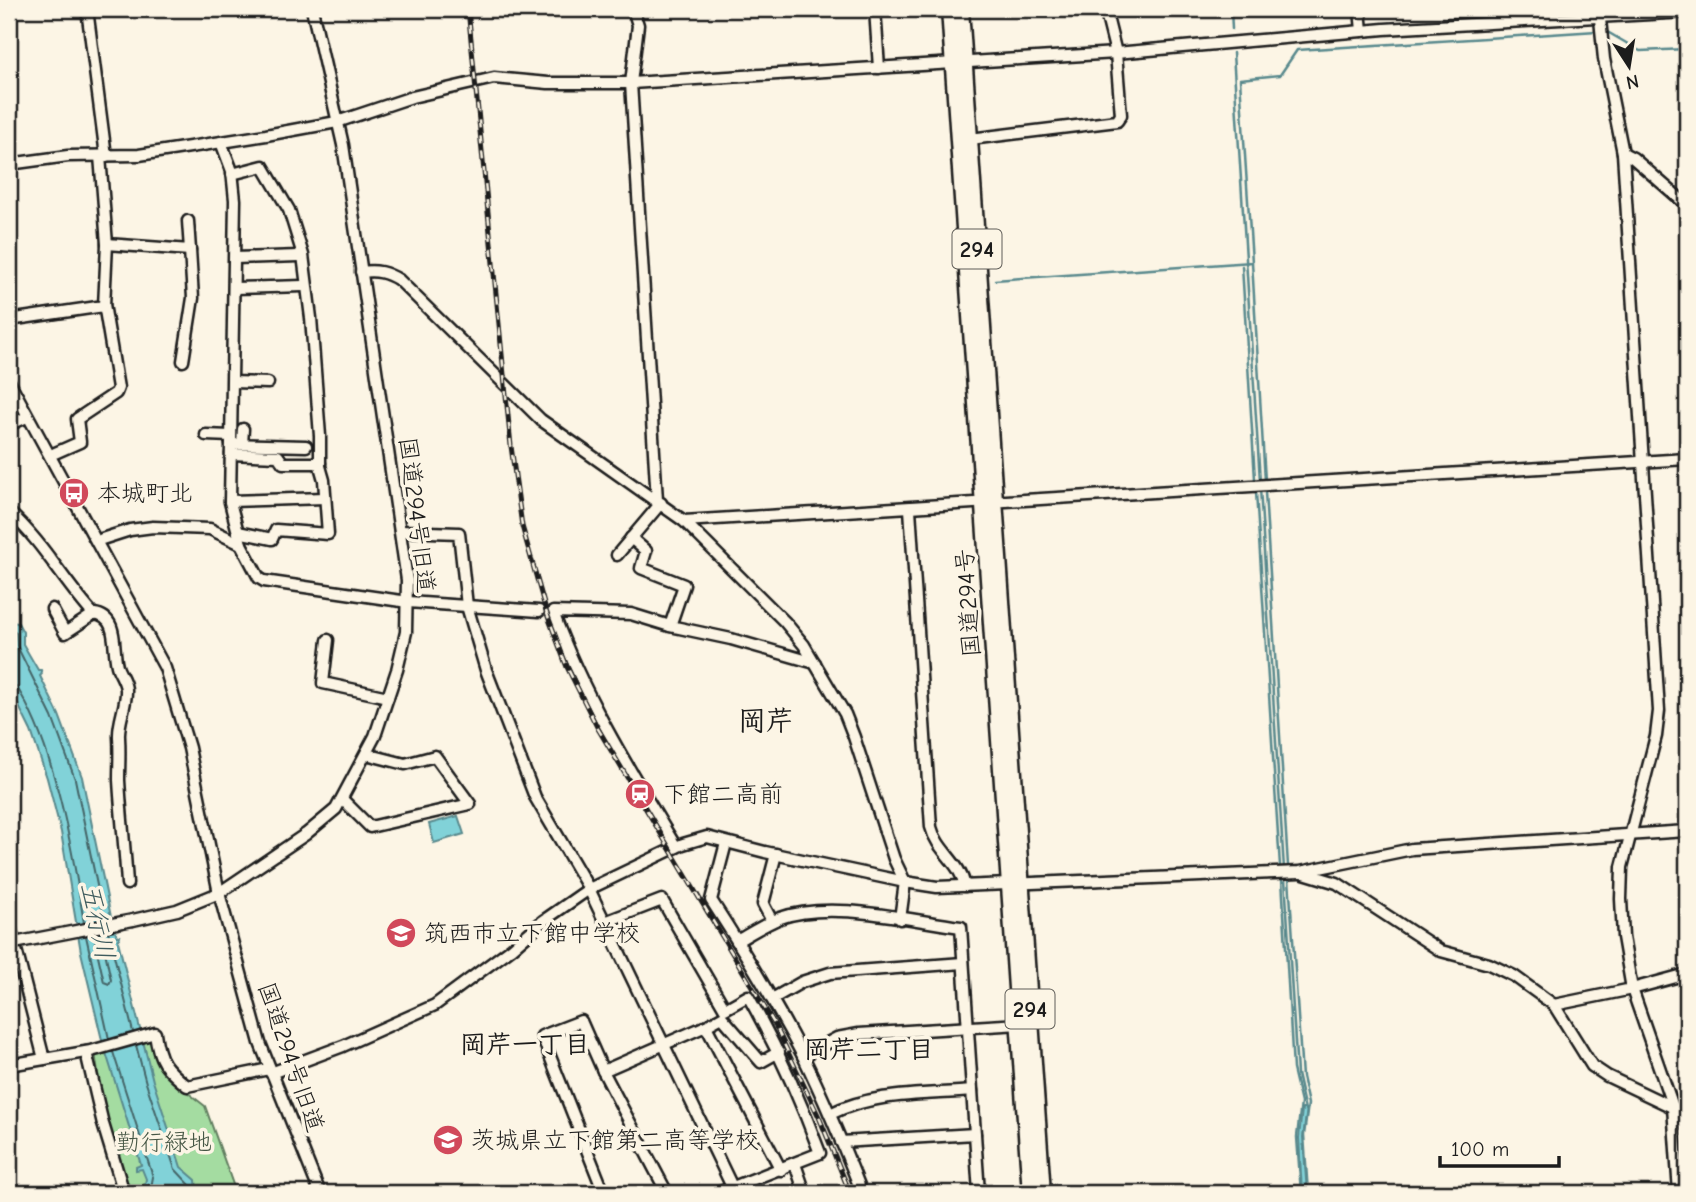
<svg xmlns="http://www.w3.org/2000/svg" width="1696" height="1202" font-family="'Comic Neue','Klee One',sans-serif">
<style>
.green{fill:#a4dca1;stroke:#607c5e;stroke-width:2}
.water{fill:#81d2d8;stroke:#59898d;stroke-width:2}
.pier{fill:#fcf5e5}
.lines{fill:none;stroke-linecap:round;stroke-linejoin:round}
.shore{stroke:#446567;stroke-width:2}
.stream{stroke:#59898d;stroke-width:2.5}
.minor-casing{stroke:#1c1c1c;stroke-width:15}
.highway-casing{stroke:#1c1c1c;stroke-width:19}
.minor{stroke:#fcf5e5;stroke-width:10}
.highway{stroke:#fcf5e5;stroke-width:14}
.rail-casing{stroke:#1c1c1c;stroke-width:5}
.rail{stroke:#fcf5e5;stroke-width:2.5;stroke-dasharray:8;stroke-linecap:butt}
.minor-bridge-casing{stroke:#1c1c1c;stroke-width:15;stroke-linecap:butt}
.minor-bridge{stroke:#fcf5e5;stroke-width:10}
.labels{text-anchor:middle;dominant-baseline:central;stroke-width:7;stroke-linejoin:round;paint-order:stroke}
.shield{fill:#fcf5e5;stroke:#5f5d58;stroke-width:2}
.shield-label{font-size:23px;font-weight:bold;fill:#1c1c1c}
.poi-label{font-size:24px;fill:#1c1c1c;stroke:#fcf5e5;text-anchor:start}
.street-label{font-size:24px;fill:#1c1c1c;stroke:#fcf5e5}
.park-label{font-size:24px;fill:#455644;stroke:#fcf5e5}
.water-label{font-size:26px;font-style:italic;fill:#3f5c5e;stroke:#fcf5e5}
.neighbourhood-label{font-size:26px;font-weight:bold;fill:#1c1c1c;stroke:#fcf5e5}
.quarter-label{font-size:28px;font-weight:bold;fill:#1c1c1c;stroke:#fcf5e5}
</style>
<rect width="100%" height="100%" fill="#fcf5e5"/>
<filter id="ink" filterUnits="userSpaceOnUse"><feTurbulence type="fractalNoise" baseFrequency=".0143" numOctaves="2"/><feDisplacementMap in="SourceGraphic" scale="14" xChannelSelector="R" yChannelSelector="G"/><feConvolveMatrix kernelMatrix="1 2 1 2 8 2 1 2 1" color-interpolation-filters="sRGB"/></filter>
<g filter="url(#ink)">
<!-- green -->
<polygon class="green" points="148,1040 152,1042 156,1060 161,1068 185,1086 187,1092 205,1106 236,1193 128,1193 102,1101 95,1053"/>
<!-- water -->
<g class="water">
<polygon points="9,618 11,622 18,623 23,632 23,644 38,670 41,670 42,674 40,676 59,715 82,777 111,917 117,936 120,936 118,941 153,1081 181,1167 196,1180 197,1193 143,1193 146,1179 142,1169 136,1170 136,1167 141,1165 102,1040 81,952 61,832 47,778 31,731 9,686"/>
<polygon points="458,816 464,834 434,843 429,824"/>
<polygon points="1302,1109 1307,1109 1303,1137 1307,1193 1302,1193 1299,1138"/>
</g>
<!-- pier -->
<polygon class="pier" points="115,917 119,930 75,938 73,924"/>
<g class="lines">
<!-- shore -->
<g class="shore">
<polyline points="9,628 16,633 17,646 52,717 75,779 104,919"/>
<path d="M9 684 16 686C55 746 73 852 84 923"/>
<polyline points="108,931 133,1032"/>
<polyline points="86,936 109,1039"/>
<polygon points="98,939 103,942 111,980 109,984 104,982 95,942"/>
<polyline points="136,1045 146,1083 175,1169 190,1185 191,1193"/>
<polyline points="113,1052 153,1177 150,1193"/>
</g>
<!-- stream -->
<g class="stream">
<polyline points="1231,9 1232,29"/>
<polyline points="1604,30 1640,51 1687,49"/>
<polyline points="1233,53 1260,481"/>
<polyline points="1252,262 1265,481"/>
<polyline points="1242,266 1255,479"/>
<polyline points="995,280 1252,262 1240,79 1280,75 1297,50 1597,31"/>
<polyline points="1260,488 1284,869"/>
<polyline points="1256,492 1280,866"/>
<polyline points="1265,492 1288,866"/>
<polyline points="1155,873 1200,871"/>
<polyline points="1035,877 1144,873"/>
<polyline points="1285,878 1297,1074 1305,1110"/>
<polyline points="1289,878 1302,1077 1308,1104 1304,1135 1308,1193"/>
<polyline points="1282,879 1293,1069 1301,1103 1297,1137 1301,1193"/>
</g>
<!-- minor casing -->
<g class="minor-casing">
<g id="minor">
<polyline points="87,9 106,156"/>
<polyline points="633,9 638,25 631,83 657,500"/>
<polyline points="875,9 879,68"/>
<polyline points="1360,9 1362,31"/>
<polyline points="1599,9 1604,59 1623,153 1659,711 1656,736 1622,867 1621,899 1623,937 1632,989 1673,1107 1679,1193"/>
<polyline points="970,139 1117,121 1121,115 1116,53 1105,9"/>
<polyline points="221,142 232,171 235,200 230,502 241,544 259,578 264,581 408,602 539,611"/>
<polyline points="1623,153 1633,158 1687,205"/>
<polyline points="9,164 68,156 139,155 266,135 337,122 412,97 494,78 548,83 631,83 1116,53 1384,29 1687,12"/>
<polyline points="232,174 263,166 289,210 303,255 311,318 320,436 320,466 324,480 328,534 276,530 272,539 238,532"/>
<polyline points="107,244 190,250 188,221"/>
<polyline points="235,258 299,256"/>
<path d="M361 272C377 270 386 272 399 280L541 420 684 521 785 622 804 645 845 714 854 737 894 859 905 882 900 919"/>
<polyline points="234,288 303,286"/>
<polyline points="9,320 104,306 107,244 100,156"/>
<polyline points="183,361 193,298 190,250"/>
<polyline points="9,381 165,668 189,748 219,893 260,1043 320,1193"/>
<polyline points="233,382 268,383"/>
<polyline points="9,425 27,417"/>
<polyline points="206,435 231,436"/>
<polyline points="231,444 306,446"/>
<polyline points="242,444 243,429"/>
<polyline points="55,453 80,442 77,419 116,393 118,388 104,304"/>
<polyline points="231,454 278,456 283,463 320,463"/>
<polyline points="230,501 325,498"/>
<path d="M910 509 931 827C937 851 960 862 965 886"/>
<path d="M9 512C43 542 63 581 94 615"/>
<polyline points="684,521 1687,459"/>
<polyline points="400,531 459,533 467,606 486,670 535,797 589,889 735,1193"/>
<polyline points="631,538 646,551 641,568 684,585 670,626"/>
<polyline points="102,539 130,530 153,527 210,529 241,544"/>
<polyline points="617,555 661,503"/>
<path d="M52 609 65 633 94 614C121 617 111 652 118 669 121 676 125 681 126 689 127 705 118 721 119 737 120 752 119 766 119 780 121 815 125 849 127 884"/>
<polyline points="328,640 323,683 388,697"/>
<polyline points="343,800 370,827 470,804 435,756 405,764 366,754"/>
<path d="M726 843 711 900C744 951 775 1002 803 1056 825 1101 844 1147 862 1193"/>
<path d="M676 847C630 771 583 695 553 612L631 614 670 626 731 639 815 663"/>
<polyline points="1304,873 1337,883 1441,951 1489,964 1514,976 1554,1005 1592,1066 1607,1076 1687,1114"/>
<polyline points="133,920 177,910 219,893 306,834 336,809 375,736 397,670 406,632 407,580 343,145 312,9"/>
<polyline points="772,921 763,904 776,854"/>
<polyline points="9,922 44,1059"/>
<path d="M605 922 662 900 725 1009 748 996C778 1049 799 1096 820 1153L718 1193"/>
<path d="M737 941C751 933 765 924 780 918 831 900 907 920 961 927L979 1193"/>
<polyline points="772,999 802,982 830,973 963,963"/>
<polyline points="1554,1005 1632,989 1687,974"/>
<polyline points="706,1026 722,1017 761,1062 779,1052"/>
<polyline points="86,1052 103,1124 124,1193"/>
<polyline points="803,1056 837,1038 859,1034 1020,1024"/>
<path d="M9 1065 91 1051 155 1033C159 1062 165 1068 187 1086L269 1069"/>
<polyline points="603,1071 667,1193"/>
<polyline points="271,1073 343,1046 435,1005 512,948 543,921 589,889 683,844 707,837 765,852 905,882 937,887 1300,872 1412,849 1687,831"/>
<path d="M830 1114C874 1092 924 1095 972 1091"/>
<polyline points="841,1142 975,1134"/>
<polyline points="795,1164 805,1193"/>
<polyline points="604,1193 542,1036 581,1021 603,1071 706,1026 781,1170"/>
</g>
</g>
<!-- highway casing -->
<g class="highway-casing">
<g id="highway">
<polyline points="949,9 1030,1193"/>
<polyline points="961,9 1043,1193"/>
</g>
</g>
<!-- minor -->
<use href="#minor" class="minor"/>
<!-- highway -->
<use href="#highway" class="highway"/>
<!-- rail casing -->
<g class="rail-casing">
<polyline id="rail" points="468,9 511,446 522,526 546,611 567,667 597,727 775,1025 819,1117 850,1193"/>
</g>
<!-- rail -->
<use href="#rail" class="rail"/>
<!-- minor-bridge casing -->
<g class="minor-bridge-casing">
<polyline id="minor-bridge" points="9,944 133,920"/>
</g>
<!-- minor-bridge -->
<use href="#minor-bridge" class="minor-bridge"/>
</g>
</g>
<!-- icons -->
<defs>
<g id="bus-disc" transform="scale(1.575)"><circle r="9.5" fill="#d1495b" stroke="#fcf5e5"/><path d="M-5-6H5V4H4V6H2V4H-2V6H-4V4H-5ZM-3.5-4V0h7V-4ZM-3.5 1.2v1.5H-2V1.2ZM2 1.2v1.5H3.5V1.2Z" fill="#fff"/></g>
<g id="station-disc" transform="scale(1.575)"><circle r="9.5" fill="#d1495b" stroke="#fcf5e5"/><path d="M-3-6H3Q5-6 5-4V2Q5 4 3 4L4.5 6H3L1.5 4h-3L-3 6H-4.5L-3 4Q-5 4-5 2V-4Q-5-6-3-6ZM-3.5-4v3h7v-3ZM-3.5 1v1.5H-2V1ZM2 1v1.5H3.5V1Z" fill="#fff"/></g>
<g id="school-disc" transform="scale(1.575)"><circle r="9.5" fill="#d1495b" stroke="#fcf5e5"/><path d="M0-5L7-2L0 1L-7-2ZM-4 1L0 2.5L4 1V4Q0 6-4 4Z" fill="#fff"/></g>
</defs>
<g fill-rule="evenodd">
<use href="#bus-disc" x="74" y="493"/>
<use href="#station-disc" x="640" y="794"/>
<use href="#school-disc" x="401" y="933"/>
<use href="#school-disc" x="448" y="1140"/>
</g>
<g class="labels">
<!-- shield labels -->
<g class="shield">
<rect x="952.5" y="229.5" width="49" height="39" rx="5"/>
<rect x="1005.5" y="989.5" width="49" height="39" rx="5"/>
</g>
<g class="shield-label">
<text x="977" y="249">294</text>
<text x="1030" y="1009">294</text>
</g>
<!-- poi labels -->
<g class="poi-label">
<text x="97" y="493">本城町北</text>
<text x="663" y="794">下館二高前</text>
<text x="424" y="933">筑西市立下館中学校</text>
<text x="471" y="1140">茨城県立下館第二高等学校</text>
</g>
<!-- street labels -->
<g class="street-label">
<text transform="translate(417 515) rotate(83)">国道294号旧道</text>
<text transform="translate(968 603) rotate(-94)">国道294号</text>
<text transform="translate(291 1057) rotate(71)">国道294号旧道</text>
</g>
<!-- park labels -->
<g class="park-label">
<text x="164" y="1142">勤行緑地</text>
</g>
<!-- water labels -->
<g class="water-label">
<text transform="translate(97 921) rotate(78)">五行川</text>
</g>
<!-- neighbourhood labels -->
<g class="neighbourhood-label">
<text x="525" y="1045">岡芹一丁目</text>
<text x="869" y="1050">岡芹二丁目</text>
</g>
<!-- quarter labels -->
<g class="quarter-label">
<text x="766" y="721">岡芹</text>
</g>
</g>
<!-- margin -->
<rect width="1696" height="1202" fill="none" stroke="#fcf5e5" stroke-width="35"/>
<rect x="18" y="18" width="1661" height="1167" fill="none" stroke="#1c1c1c" stroke-width="2.5" filter="url(#ink)"/>
<!-- north arrow -->
<g transform="translate(1629 66) rotate(168)" stroke="#fcf5e5" stroke-width="5" paint-order="stroke">
<path d="M0-5L12 26L0 18L-12 26Z" fill="#1c1c1c"/>
<text y="-10" font-size="19" font-weight="bold" text-anchor="middle" fill="#1c1c1c">N</text>
</g>
<!-- scale -->
<path d="M1440 1156v10h119v-10" fill="none" stroke="#1c1c1c" stroke-width="3.5"/>
<text x="1451" y="1156" font-size="21" fill="#1c1c1c" stroke="#fcf5e5" stroke-width="5" paint-order="stroke">100 m</text>
</svg>
